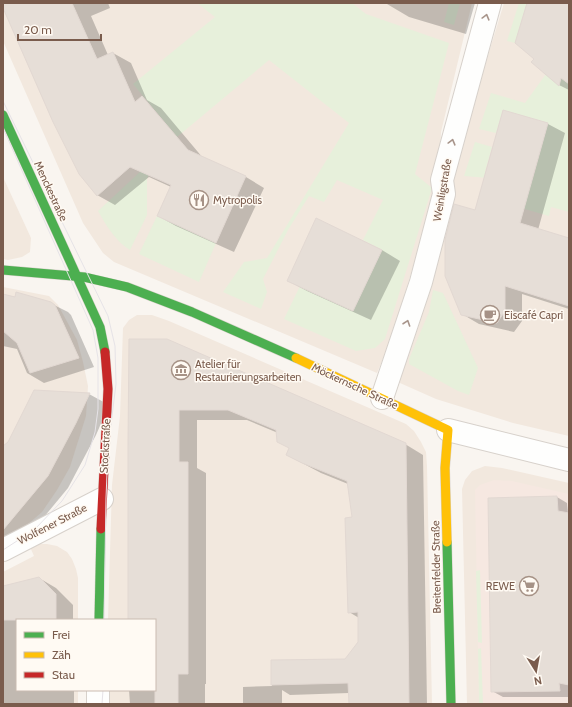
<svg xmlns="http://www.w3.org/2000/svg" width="572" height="707" font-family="Cabin,sans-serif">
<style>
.residential{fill:#f2e8de}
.commercial{fill:#f6e8e1}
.green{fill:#e7f0db}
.shadow{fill:#0003}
.building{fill:#e6ded7;stroke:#e2d8d2}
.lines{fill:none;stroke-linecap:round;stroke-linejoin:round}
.street-casing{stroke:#d7d1cb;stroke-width:24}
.fast-casing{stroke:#d9d2cb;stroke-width:10}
.slow-casing{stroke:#d9d2cb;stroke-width:10}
.jam-casing{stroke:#d9d2cb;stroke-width:10}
.street{stroke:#fefefd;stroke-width:22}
.fast{stroke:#4caf50;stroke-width:9}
.slow{stroke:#ffc107;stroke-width:9}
.jam{stroke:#c62828;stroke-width:9}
.tram{stroke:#e6e3e7;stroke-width:1}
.oneway{stroke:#a8958b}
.labels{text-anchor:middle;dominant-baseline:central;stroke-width:3;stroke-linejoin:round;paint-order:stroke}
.street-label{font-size:11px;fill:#7a5c4d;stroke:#fffaf3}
.poi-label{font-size:11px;fill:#7a5c4d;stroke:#fffaf3;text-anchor:start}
</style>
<rect width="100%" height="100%" fill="#f9f5f0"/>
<!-- residential -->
<g class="residential">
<polygon points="3,3 472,3 441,132 439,182 390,342 377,373 114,262 103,253 83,223 3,41"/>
<polygon points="504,3 569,3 569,436 513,423 436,399 391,379 455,164"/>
<polygon points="3,177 31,238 30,252 22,257 8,260 3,259"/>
<polygon points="3,287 49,296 58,305 77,340 83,362 88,386 86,416 70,467 57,490 42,512 21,530 3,540"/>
<polygon points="137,315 152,315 169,321 406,424 414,431 421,442 426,452 427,466 432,704 108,704 108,690 155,690 155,620 108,620 112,485 120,416 123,328 129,320"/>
<polygon points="485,466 502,468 569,483 569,704 467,704 462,489 465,480 472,471"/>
<polygon points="37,544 47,544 57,546 67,552 72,559 76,569 78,578 78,620 17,620 17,690 78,690 78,704 3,704 3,572 34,556 30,547"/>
</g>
<!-- commercial -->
<polygon class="commercial" points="494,480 512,481 569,494 569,704 479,704 475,490 480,485"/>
<!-- green -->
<g class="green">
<polygon points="197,3 352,3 366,14 449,43 415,174 432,188 385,339 375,348 356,351 284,319 300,286 353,311 382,250 363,240 383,200 337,180 324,202 309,196 288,230 263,279 267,292 261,309 223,292 244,262 267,258 349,123 269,60 177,137 133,84 215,17"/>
<polygon points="449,3 460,3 454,25 444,22"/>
<polygon points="519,3 527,3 515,43 507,41"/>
<polygon points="554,73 569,84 569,212 551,207 549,216 521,208 501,179 464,176 475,142 492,147 485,172 531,185 548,123 503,110 496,133 479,129 491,93 525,103 546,74"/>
<path d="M158 155 147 179V215L130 250C116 242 106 225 98 211Z"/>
<polygon points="157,216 216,243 199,282 139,254"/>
<polygon points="433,290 443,293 478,368 469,395 458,391 409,364 409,359 429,312"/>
<polygon points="480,570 482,643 478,642 476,571"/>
<polygon points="481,648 483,704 479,704 478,649"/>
</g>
<!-- shadow -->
<g class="shadow">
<polygon points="3,3 108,3 110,8 91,16 108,55 113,53 131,63 147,100 161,108 203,158 246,177 264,188 234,252 176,226 158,216 171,187 149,177 115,205 97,195 3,6"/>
<polygon points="388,3 475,3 466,34 409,17 387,4"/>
<polygon points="528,3 569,3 569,90 559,85 533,62 536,59"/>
<polygon points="503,111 548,124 565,133 538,230 569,239 569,309 522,294 522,321 514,332 479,324 462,314 475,211"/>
<polygon points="382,250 400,261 371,320 307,291 288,281"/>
<polygon points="3,295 50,303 68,312 71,315 94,367 44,383 27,373 17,349 3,346"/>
<polygon points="130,340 405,444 423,455 427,704 350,704 349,693 290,695 282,690 282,704 243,704 243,687 272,686 272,661 346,660 359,642 359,618 349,612 353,518 348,484 321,473 287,455 290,448 278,433 247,420 197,420 197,468 206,473 206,684 205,684 205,704 130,704 129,690 155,690 155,620 129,620"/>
<polygon points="89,394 109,405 96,435 68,488 39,523 3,548 3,448"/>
<polygon points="557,497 567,503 568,514 569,514 569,697 503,697 492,691"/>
<polygon points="39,578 56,588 73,605 73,620 17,620 17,690 74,690 74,704 3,704 3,587"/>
</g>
<!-- building -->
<g class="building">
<polygon points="3,3 72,3 97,59 113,52 135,102 142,96 188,150 246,176 216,243 157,216 171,185 130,167 97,196 79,174 53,122 3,8"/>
<polygon points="527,3 569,3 569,84 561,78 559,86 531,62 534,59 515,43"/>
<polygon points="503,110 548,123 520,223 569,238 569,306 505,286 505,311 497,323 461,315 445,276 445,240 454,204 475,210"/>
<polygon points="316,218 382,250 353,311 287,281"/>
<polygon points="16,292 51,302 55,305 79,358 30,373 17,343 3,331 3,294 15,297"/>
<polygon points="129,339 167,339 406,443 409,704 349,704 348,683 271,685 271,660 345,659 358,642 358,612 348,613 345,518 352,517 347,481 302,463 286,455 289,448 277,442 276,430 228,410 179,410 179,462 188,462 188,674 178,674 178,704 155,704 155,620 128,620 128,445"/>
<polygon points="34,390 90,393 76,423 48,476 3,530 3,446 8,442"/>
<polygon points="557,496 558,511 569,513 569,685 559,683 560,691 491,692 488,498"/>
<polygon points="39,577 56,594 56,620 3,620 3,586"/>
</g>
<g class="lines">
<!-- street casing -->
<g class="street-casing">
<g id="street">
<polyline points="382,398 421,282 444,194 442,180 490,3"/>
<polyline points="448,430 569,460"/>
<polyline points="3,550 102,499"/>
<polyline points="98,704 98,690"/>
</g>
</g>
<!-- fast casing -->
<g class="fast-casing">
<g id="fast">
<polyline points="3,115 100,327 105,352"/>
<polyline points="3,270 84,277 127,287 192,312 296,358"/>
<polyline points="447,542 451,704"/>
<polyline points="99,620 101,529"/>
</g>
</g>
<!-- slow casing -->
<g class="slow-casing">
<polyline id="slow" points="296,358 448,430 445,468 447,542"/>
</g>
<!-- jam casing -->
<g class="jam-casing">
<polyline id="jam" points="101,529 108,389 105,352"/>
</g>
<!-- street -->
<use href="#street" class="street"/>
<!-- fast -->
<use href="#fast" class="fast"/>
<!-- slow -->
<use href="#slow" class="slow"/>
<!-- jam -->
<use href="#jam" class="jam"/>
<!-- tram -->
<g class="tram">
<polyline points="3,101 108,316 115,346 116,384 108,448 106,498 104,620"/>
<polyline points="3,128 93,330 98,358 98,409 95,432 85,465 62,501 34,530 3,550"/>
<polyline points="102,704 103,690"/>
</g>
</g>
<!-- one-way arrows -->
<defs><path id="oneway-chevron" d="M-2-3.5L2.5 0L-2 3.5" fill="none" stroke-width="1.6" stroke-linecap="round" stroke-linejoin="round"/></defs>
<g class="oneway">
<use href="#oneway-chevron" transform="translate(486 17) rotate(-75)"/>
<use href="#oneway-chevron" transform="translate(452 142) rotate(-75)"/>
<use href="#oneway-chevron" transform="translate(407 323) rotate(-71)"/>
</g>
<!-- icons -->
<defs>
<g id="restaurant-ring" transform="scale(1)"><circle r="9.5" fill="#fffaf3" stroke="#a69286" stroke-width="1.5"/><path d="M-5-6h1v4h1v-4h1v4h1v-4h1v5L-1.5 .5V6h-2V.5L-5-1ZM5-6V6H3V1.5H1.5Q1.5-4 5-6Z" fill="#a69286"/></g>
<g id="cafe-ring" transform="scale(1)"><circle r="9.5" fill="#fffaf3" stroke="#a69286" stroke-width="1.5"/><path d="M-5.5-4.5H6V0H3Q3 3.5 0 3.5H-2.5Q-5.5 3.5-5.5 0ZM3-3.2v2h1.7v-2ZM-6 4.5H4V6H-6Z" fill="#a69286"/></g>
<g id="museum-ring" transform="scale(1)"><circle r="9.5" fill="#fffaf3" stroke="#a69286" stroke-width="1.5"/><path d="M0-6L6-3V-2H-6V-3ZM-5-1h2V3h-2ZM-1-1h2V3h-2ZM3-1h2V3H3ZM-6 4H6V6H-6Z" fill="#a69286"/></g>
<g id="supermarket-ring" transform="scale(1)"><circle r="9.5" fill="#fffaf3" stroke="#a69286" stroke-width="1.5"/><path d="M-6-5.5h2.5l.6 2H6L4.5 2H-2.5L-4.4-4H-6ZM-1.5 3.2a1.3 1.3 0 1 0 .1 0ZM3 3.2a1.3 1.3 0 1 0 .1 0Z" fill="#a69286"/></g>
</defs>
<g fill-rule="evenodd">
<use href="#restaurant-ring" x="199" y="200"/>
<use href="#cafe-ring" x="490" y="315"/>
<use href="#museum-ring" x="181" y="370"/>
<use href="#supermarket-ring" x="529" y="586"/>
</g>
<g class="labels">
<!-- street labels -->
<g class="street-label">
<text transform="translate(442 190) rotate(-80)">Weinligstraße</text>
<text transform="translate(51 191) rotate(65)">Menckestraße</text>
<text transform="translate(355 386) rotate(25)">Möckernsche Straße</text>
<text transform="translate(105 446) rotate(-87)">Stockstraße</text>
<text transform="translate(52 524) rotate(-27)">Wolfener Straße</text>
<text transform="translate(436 567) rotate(-91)">Breitenfelder Straße</text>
</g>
<!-- poi labels -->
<g class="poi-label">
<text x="213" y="200">Mytropolis</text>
<text x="504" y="315">Eiscafé Capri</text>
<text x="195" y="364">Atelier für<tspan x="195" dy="13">Restaurierungsarbeiten</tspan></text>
<text x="515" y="586" text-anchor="end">REWE</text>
</g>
</g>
<!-- border -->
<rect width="572" height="707" fill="none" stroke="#7a5c4d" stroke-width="8"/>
<!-- legend -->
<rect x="16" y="619" width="140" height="72" fill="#fffaf3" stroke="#cabbb1"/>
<rect x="24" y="632" width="20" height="6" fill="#4caf50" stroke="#cabbb1"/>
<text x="52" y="639" font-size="12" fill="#7a5c4d">Frei</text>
<rect x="24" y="652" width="20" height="6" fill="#ffc107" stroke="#cabbb1"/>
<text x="52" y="659" font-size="12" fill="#7a5c4d">Zäh</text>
<rect x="24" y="672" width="20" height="6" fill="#c62828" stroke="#cabbb1"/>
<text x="52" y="679" font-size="12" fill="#7a5c4d">Stau</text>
<!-- north arrow -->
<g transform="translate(536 671) rotate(169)" stroke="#fffaf3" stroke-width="3" paint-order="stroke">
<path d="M0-3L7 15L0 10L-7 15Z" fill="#7a5c4d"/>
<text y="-6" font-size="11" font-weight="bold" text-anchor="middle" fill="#7a5c4d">N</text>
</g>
<!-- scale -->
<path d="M18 34v6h83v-6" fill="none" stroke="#7a5c4d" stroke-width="2"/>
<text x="24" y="34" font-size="12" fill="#7a5c4d" stroke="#fffaf3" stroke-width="3" paint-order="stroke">20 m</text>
</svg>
